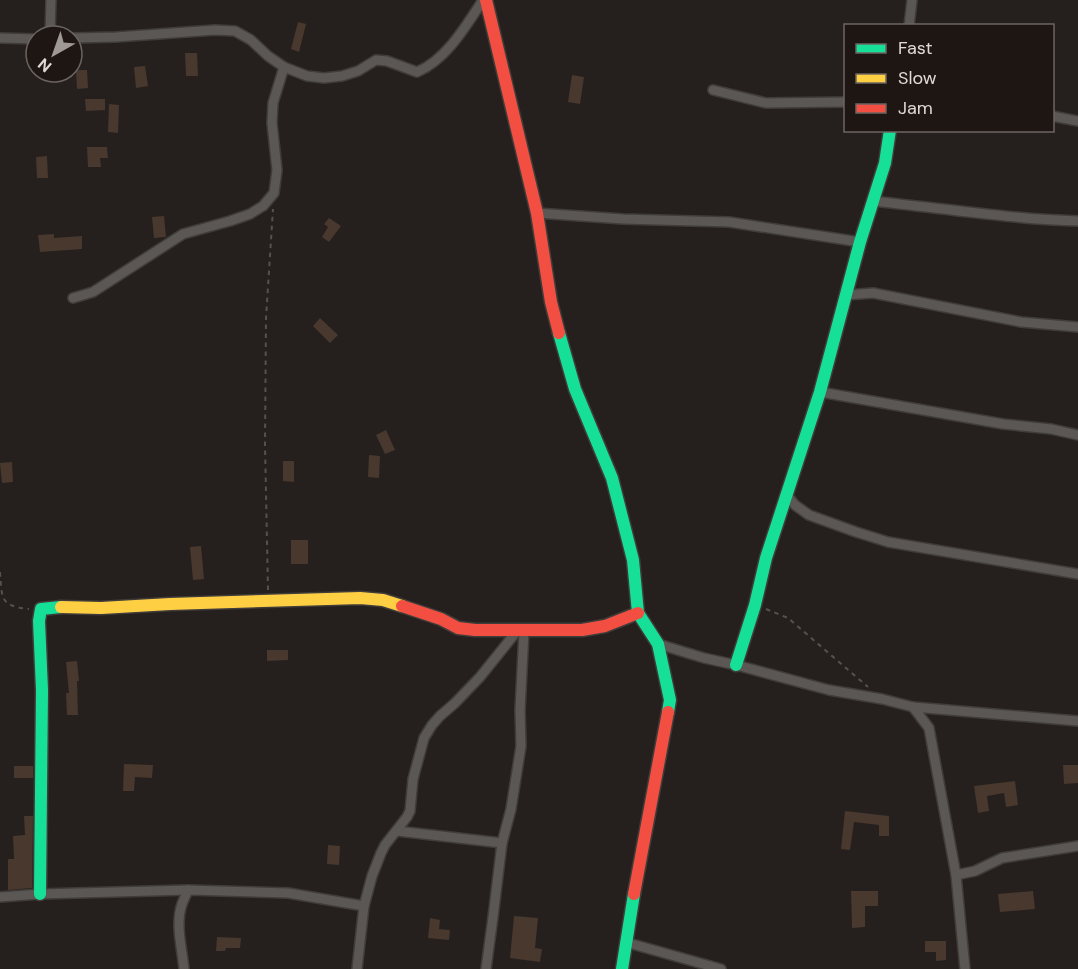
<svg xmlns="http://www.w3.org/2000/svg" width="1078" height="969" font-family="'DM Sans',sans-serif">
<style>
.building{fill:#48382e}
.lines{fill:none;stroke-linecap:round;stroke-linejoin:round}
.street-casing{stroke:#403c39;stroke-width:12}
.fast-casing{stroke:#403c39;stroke-width:15}
.slow-casing{stroke:#403c39;stroke-width:15}
.jam-casing{stroke:#403c39;stroke-width:15}
.path{stroke:#555150;stroke-width:2;stroke-dasharray:4.5 4.5;stroke-linecap:butt}
.street{stroke:#5a5754;stroke-width:9}
.fast{stroke:#16e098;stroke-width:12}
.slow{stroke:#ffcf43;stroke-width:12}
.jam{stroke:#f24e42;stroke-width:12}
</style>
<rect width="100%" height="100%" fill="#25201e"/>
<!-- building -->
<g class="building">
<polygon points="298,22 306,24 299,52 291,49"/>
<polygon points="185,53 197,53 198,76 186,76"/>
<polygon points="145,66 148,86 136,88 134,67"/>
<polygon points="76,70 87,70 88,88 77,89"/>
<polygon points="572,75 584,77 580,104 568,102"/>
<polygon points="85,99 105,99 105,110 86,111"/>
<polygon points="109,104 119,105 118,133 108,132"/>
<polygon points="87,147 107,147 108,158 100,158 101,167 88,167"/>
<polygon points="47,156 48,178 37,178 36,157"/>
<polygon points="164,216 166,237 154,238 152,217"/>
<polygon points="329,218 341,226 329,242 322,237 328,227 324,224"/>
<polygon points="54,234 54,238 82,236 82,249 40,252 38,235"/>
<polygon points="320,318 338,335 330,343 313,326"/>
<polygon points="386,430 395,450 385,454 376,435"/>
<polygon points="369,455 380,456 379,478 368,477"/>
<polygon points="283,461 294,461 294,482 283,481"/>
<polygon points="12,462 13,482 2,483 0,463"/>
<rect x="291" y="540" width="17" height="24"/>
<polygon points="201,546 204,579 193,580 190,547"/>
<polygon points="267,650 288,650 288,660 267,661"/>
<polygon points="77,661 79,681 77,681 78,715 67,715 66,693 69,693 66,662"/>
<polygon points="124,764 153,765 152,778 135,777 134,791 123,791"/>
<polygon points="1063,765 1078,765 1078,783 1064,784"/>
<rect x="14" y="766" width="19" height="12"/>
<polygon points="1015,781 1018,805 1006,807 1004,793 987,796 989,811 978,813 974,786"/>
<polygon points="845,811 889,816 889,836 879,836 879,825 854,822 850,850 841,849"/>
<polygon points="24,816 33,816 32,888 8,890 8,859 14,859 13,836 25,835"/>
<polygon points="328,845 340,846 339,865 327,864"/>
<polygon points="851,891 878,891 878,906 865,906 865,927 852,928"/>
<polygon points="1033,891 1035,909 1000,912 998,894"/>
<polygon points="514,916 538,918 535,948 542,949 540,962 510,958"/>
<polygon points="430,918 440,920 439,929 450,930 449,940 428,938"/>
<polygon points="217,937 241,938 240,948 226,948 225,951 216,951"/>
<polygon points="925,941 946,941 946,960 936,961 936,952 925,952"/>
</g>
<g class="lines">
<!-- street casing -->
<g class="street-casing">
<g id="street">
<polyline points="909,26 912,0"/>
<polyline points="50,36 51,0"/>
<polyline points="0,38 36,39"/>
<path d="M72 38 116 37 215 30 235 31 251 40 268 56 284 67 307 76 324 78 342 76 358 71 376 60 387 61 417 72C446 60 466 26 483 0"/>
<polyline points="713,90 766,103 846,102"/>
<polyline points="1052,116 1078,121"/>
<path d="M872 201C941 208 1009 219 1078 221"/>
<polyline points="537,213 623,219 729,222 860,242"/>
<polyline points="846,295 873,293 1021,322 1078,327"/>
<polyline points="73,298 93,292 183,234 230,221 250,214 263,206 274,193 277,170 272,123 273,103 284,67"/>
<polyline points="820,392 1003,424 1051,429 1078,435"/>
<polyline points="786,494 795,505 809,515 856,532 888,542 1078,574"/>
<polyline points="658,644 704,658 736,665 829,690 882,699 913,707 1078,721"/>
<polyline points="913,707 929,728 956,875 965,969"/>
<polyline points="397,831 502,843"/>
<polyline points="956,875 975,871 1002,858 1078,846"/>
<polyline points="0,897 40,894 188,890 288,893 364,906"/>
<polyline points="625,942 721,969"/>
<path d="M184 969C182 948 175 924 182 904 184 899 186 895 188 890"/>
<polyline points="357,969 364,906 372,876 381,853 385,845 407,817 410,811 413,779 424,738 432,725 440,716 455,703 480,677 517,631"/>
<polyline points="486,969 493,917 502,843 511,809 521,746 520,710 524,631"/>
</g>
</g>
<!-- fast casing -->
<g class="fast-casing">
<g id="fast">
<polyline points="559,333 575,389 612,478 633,560 638,613 658,644 670,700 668,712"/>
<polyline points="736,665 755,605 766,558 820,392 860,242 885,163 890,130"/>
<polyline points="40,894 42,690 39,621 41,609 61,607"/>
<polyline points="622,969 634,894"/>
</g>
</g>
<!-- slow casing -->
<g class="slow-casing">
<polyline id="slow" points="61,607 101,608 170,604 360,598 383,600 402,606"/>
</g>
<!-- jam casing -->
<g class="jam-casing">
<g id="jam">
<polyline points="486,0 537,213 551,302 559,333"/>
<polyline points="402,606 441,619 458,628 475,630 582,630 605,626 638,613"/>
<polyline points="634,894 668,712"/>
</g>
</g>
<!-- path -->
<g class="path">
<path d="M0 572C2 599 0 606 29 609"/>
<polyline points="268,590 265,445 266,318 273,209"/>
<polyline points="766,609 788,618 868,687"/>
</g>
<!-- street -->
<use href="#street" class="street"/>
<!-- fast -->
<use href="#fast" class="fast"/>
<!-- slow -->
<use href="#slow" class="slow"/>
<!-- jam -->
<use href="#jam" class="jam"/>
</g>
<!-- legend -->
<rect x="844" y="24" width="210" height="108" fill="#1e1612" stroke="#6c6461" stroke-width="1.5"/>
<rect x="856" y="44" width="30" height="9" fill="#16e098" stroke="#6c6461" stroke-width="1.5"/>
<text x="898" y="54" font-size="18" fill="#e0dad7">Fast</text>
<rect x="856" y="74" width="30" height="9" fill="#ffcf43" stroke="#6c6461" stroke-width="1.5"/>
<text x="898" y="84" font-size="18" fill="#e0dad7">Slow</text>
<rect x="856" y="104" width="30" height="9" fill="#f24e42" stroke="#6c6461" stroke-width="1.5"/>
<text x="898" y="114" font-size="18" fill="#e0dad7">Jam</text>
<!-- north arrow -->
<g transform="translate(54 54) rotate(220)"><circle r="28" fill="#1e1612" stroke="#6c6461" stroke-width="1.5"/>
<path d="M0-4.5L10 22L0 15L-10 22Z" fill="#9f9996"/>
<text y="-9" font-size="16" font-weight="bold" text-anchor="middle" fill="#e0dad7">N</text>
</g>
</svg>
